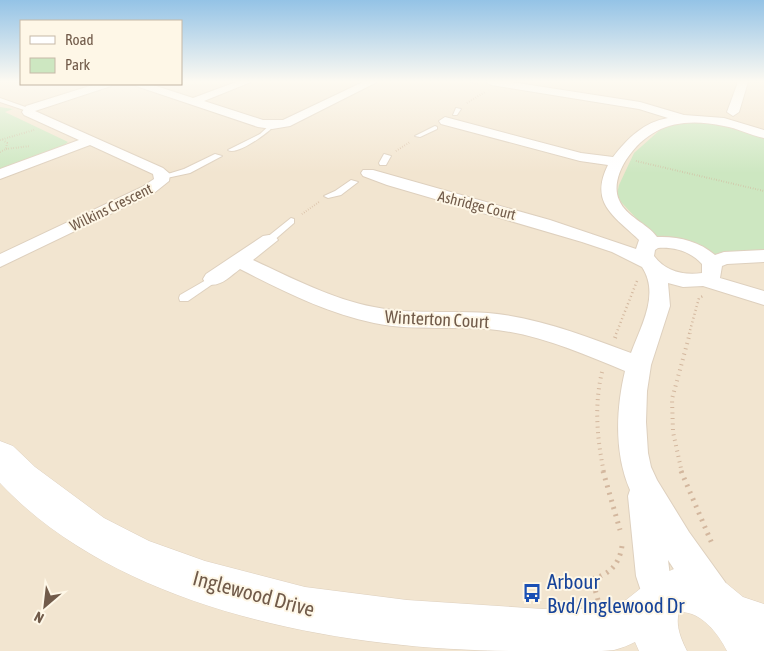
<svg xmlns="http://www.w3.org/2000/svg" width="764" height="651" font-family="'Asap Condensed',sans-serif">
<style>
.residential{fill:#f2e5d0}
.green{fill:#cde7c1}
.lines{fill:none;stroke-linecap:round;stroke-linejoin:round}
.service-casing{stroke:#ded0be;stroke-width:2}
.minor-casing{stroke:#ded0be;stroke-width:2}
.tertiary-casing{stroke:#ded0be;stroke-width:1}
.path-far3{stroke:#d3b79e;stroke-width:2;stroke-dasharray:0.5 2;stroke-linecap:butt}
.path-far2{stroke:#d3b79e;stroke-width:2.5;stroke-dasharray:1 3;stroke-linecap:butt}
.path-far1{stroke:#d3b79e;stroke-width:4;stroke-dasharray:1 4.5;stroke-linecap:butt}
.path{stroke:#d3b79e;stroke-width:5;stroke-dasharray:2 5.5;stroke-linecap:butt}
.service{fill:#fff;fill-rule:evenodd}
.minor{fill:#fff;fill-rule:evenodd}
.tertiary{fill:#fff;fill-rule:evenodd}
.labels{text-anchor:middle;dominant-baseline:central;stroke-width:4;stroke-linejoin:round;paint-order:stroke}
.far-street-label{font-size:15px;fill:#715b4a;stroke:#fef7e7}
.street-label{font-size:18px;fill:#715b4a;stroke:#fef7e7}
.near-transit-label{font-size:21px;fill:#164399;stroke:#fef7e7;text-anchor:start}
.near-street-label{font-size:21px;fill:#715b4a;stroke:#fef7e7}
</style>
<rect width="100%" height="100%" fill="#fbf3e1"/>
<!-- residential -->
<polygon class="residential" points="0,82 21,82 21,84 764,82 764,651 0,651"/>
<!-- green -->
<g class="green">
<polygon points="0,107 13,109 5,112 68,142 60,148 0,170"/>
<polygon points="689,122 715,123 764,136 764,254 717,256 661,240 636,218 621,202 617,194 619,185 634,153 660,130 669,125"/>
</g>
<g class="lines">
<!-- service casing -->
<g class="service-casing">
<g id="service">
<polygon points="0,98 31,109 32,110 27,111 0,102"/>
<polygon points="456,108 461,109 457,115 453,115"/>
<path d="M272 123 275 125C268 133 237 156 228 150L260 134Z"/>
<polygon points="435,126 437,127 437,129 420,137 415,136"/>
<polygon points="215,154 222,156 190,173 162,179 158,177 184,169"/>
<polygon points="384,154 391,156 386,165 380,165 379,163"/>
<polygon points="351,180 358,182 341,195 328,198 324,196 335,191"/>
<polygon points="291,218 294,219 294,223 272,242 266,242 266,238"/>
<polygon points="213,276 218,279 217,281 188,301 180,301 179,298 180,295"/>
</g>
</g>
<!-- minor casing -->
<g class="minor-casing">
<g id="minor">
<polygon points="236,82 251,82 204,101 263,120 283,120 363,82 377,82 290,126 272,129 258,127 136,86 135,84 150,84 193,98"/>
<path d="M486 82H511L640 102 684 115 724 118 764 130V138C750 135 737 128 724 126 683 117 650 124 626 160 619 171 613 187 619 200 626 217 647 223 657 237 677 236 699 241 715 255L724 252 764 250V262L727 264 722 266 720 278 764 291V305L703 286 683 287 668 283 670 306 651 365 647 391 646 422 648 453 651 467 657 480 689 532 725 582 730 595 725 608 712 613 699 608 668 560 670 576 679 599 674 612 661 617 648 612 636 576 628 496 630 490C614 453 616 409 625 371 581 353 536 333 488 329 450 326 412 331 374 323 327 313 283 291 240 269 229 277 220 288 206 284L203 279 206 274 263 236 269 235 275 236 278 240 253 260C292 278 332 299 374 307 412 315 450 310 488 313 537 317 585 336 631 353 641 326 660 294 642 267L612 252 582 242 387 185 363 176 361 173 363 170H373L550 220 636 249 639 240C614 216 589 203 608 165L580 161 441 124 439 121 445 117 581 153 613 157C628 138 644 122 668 118L639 109 491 85ZM658 248C674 247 690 251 702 264V273C684 276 665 271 654 256L655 250Z"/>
<polygon points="738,82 748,82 739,112 733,116 727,112"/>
<polygon points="96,84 112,84 111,86 35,111 163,168 170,174 169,181 154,193 0,267 0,254 142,187 154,179 153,174 90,145 0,179 0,169 79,140 24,115 22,112 26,106"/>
</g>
</g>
<!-- tertiary casing -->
<g class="tertiary-casing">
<path id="tertiary" d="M0 441 13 446 35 467 104 518 149 541 205 561 305 587 407 600 543 609H603L626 600 655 577 674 569 686 568 714 578 726 583 743 597 764 604V651H727C718 633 701 611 679 612 675 625 681 639 687 651H639L635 642C629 645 622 648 614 650 607 651 596 651 588 651 565 651 543 651 520 651 349 651 122 613 0 483Z"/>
</g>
<!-- path-far3 -->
<g class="path-far3">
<polyline points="470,82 479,84"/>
<polyline points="467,103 485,92"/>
<polyline points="0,140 34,130"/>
<polyline points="6,149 30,146"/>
<polyline points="396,151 410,142"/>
<polyline points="0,152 6,149 7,143 3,140"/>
<polyline points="636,161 764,191"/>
<polyline points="302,214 319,202"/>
</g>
<!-- path-far2 -->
<g class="path-far2">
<polyline points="616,334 637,281"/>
<polyline points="689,334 699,298 703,296"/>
</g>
<!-- path-far1 -->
<g class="path-far1">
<polyline points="615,338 617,333"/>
<path d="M602 372C594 406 597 438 604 473"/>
<polyline points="682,473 673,432 672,399 690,333"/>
</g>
<!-- path -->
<g class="path">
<polyline points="603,471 620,530"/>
<polyline points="681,471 713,546"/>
<path d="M598 600 592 579C610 574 619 565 622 546"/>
</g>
<!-- service -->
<use href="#service" class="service"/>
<!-- minor -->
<use href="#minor" class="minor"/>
<!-- tertiary -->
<use href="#tertiary" class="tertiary"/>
</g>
<!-- sky -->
<linearGradient id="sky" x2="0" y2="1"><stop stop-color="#94c3e6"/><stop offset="0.47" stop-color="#fdfaf2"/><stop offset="1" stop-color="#fdfaf2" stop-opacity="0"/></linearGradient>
<rect width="764" height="173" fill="url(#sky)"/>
<!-- icons -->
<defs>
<g id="bus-bare" transform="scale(1.5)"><path d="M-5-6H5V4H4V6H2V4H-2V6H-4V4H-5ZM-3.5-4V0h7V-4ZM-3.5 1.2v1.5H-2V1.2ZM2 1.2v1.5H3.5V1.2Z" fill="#1a4fb4" stroke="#fef7e7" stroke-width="2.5" paint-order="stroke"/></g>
</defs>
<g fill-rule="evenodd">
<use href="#bus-bare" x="532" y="593"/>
</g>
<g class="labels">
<!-- far-street labels -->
<g class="far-street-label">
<text transform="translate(477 205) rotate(14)">Ashridge Court</text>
<text transform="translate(111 207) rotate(-26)">Wilkins Crescent</text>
</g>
<!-- street labels -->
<g class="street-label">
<text transform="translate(437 319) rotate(3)">Winterton Court</text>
</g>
<!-- near-transit labels -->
<g class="near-transit-label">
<text x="547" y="581">Arbour<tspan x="547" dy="24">Bvd/Inglewood Dr</tspan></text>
</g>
<!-- near-street labels -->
<g class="near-street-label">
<text transform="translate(254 593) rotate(15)">Inglewood Drive</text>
</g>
</g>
<!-- legend -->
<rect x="20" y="20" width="162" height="65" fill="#fef7e7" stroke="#c6b9a8"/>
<rect x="30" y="36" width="25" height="8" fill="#ffffff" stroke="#c6b9a8"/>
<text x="65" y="45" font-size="15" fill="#715b4a">Road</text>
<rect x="30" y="58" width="25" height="15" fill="#cde7c1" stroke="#c6b9a8"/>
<text x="65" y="70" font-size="15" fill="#715b4a">Park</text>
<!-- north arrow -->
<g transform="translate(45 606) rotate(208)" stroke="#fef7e7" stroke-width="4" paint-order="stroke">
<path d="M0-4L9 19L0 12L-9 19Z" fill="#715b4a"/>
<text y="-8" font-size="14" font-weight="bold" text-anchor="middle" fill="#715b4a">N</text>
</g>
</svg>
